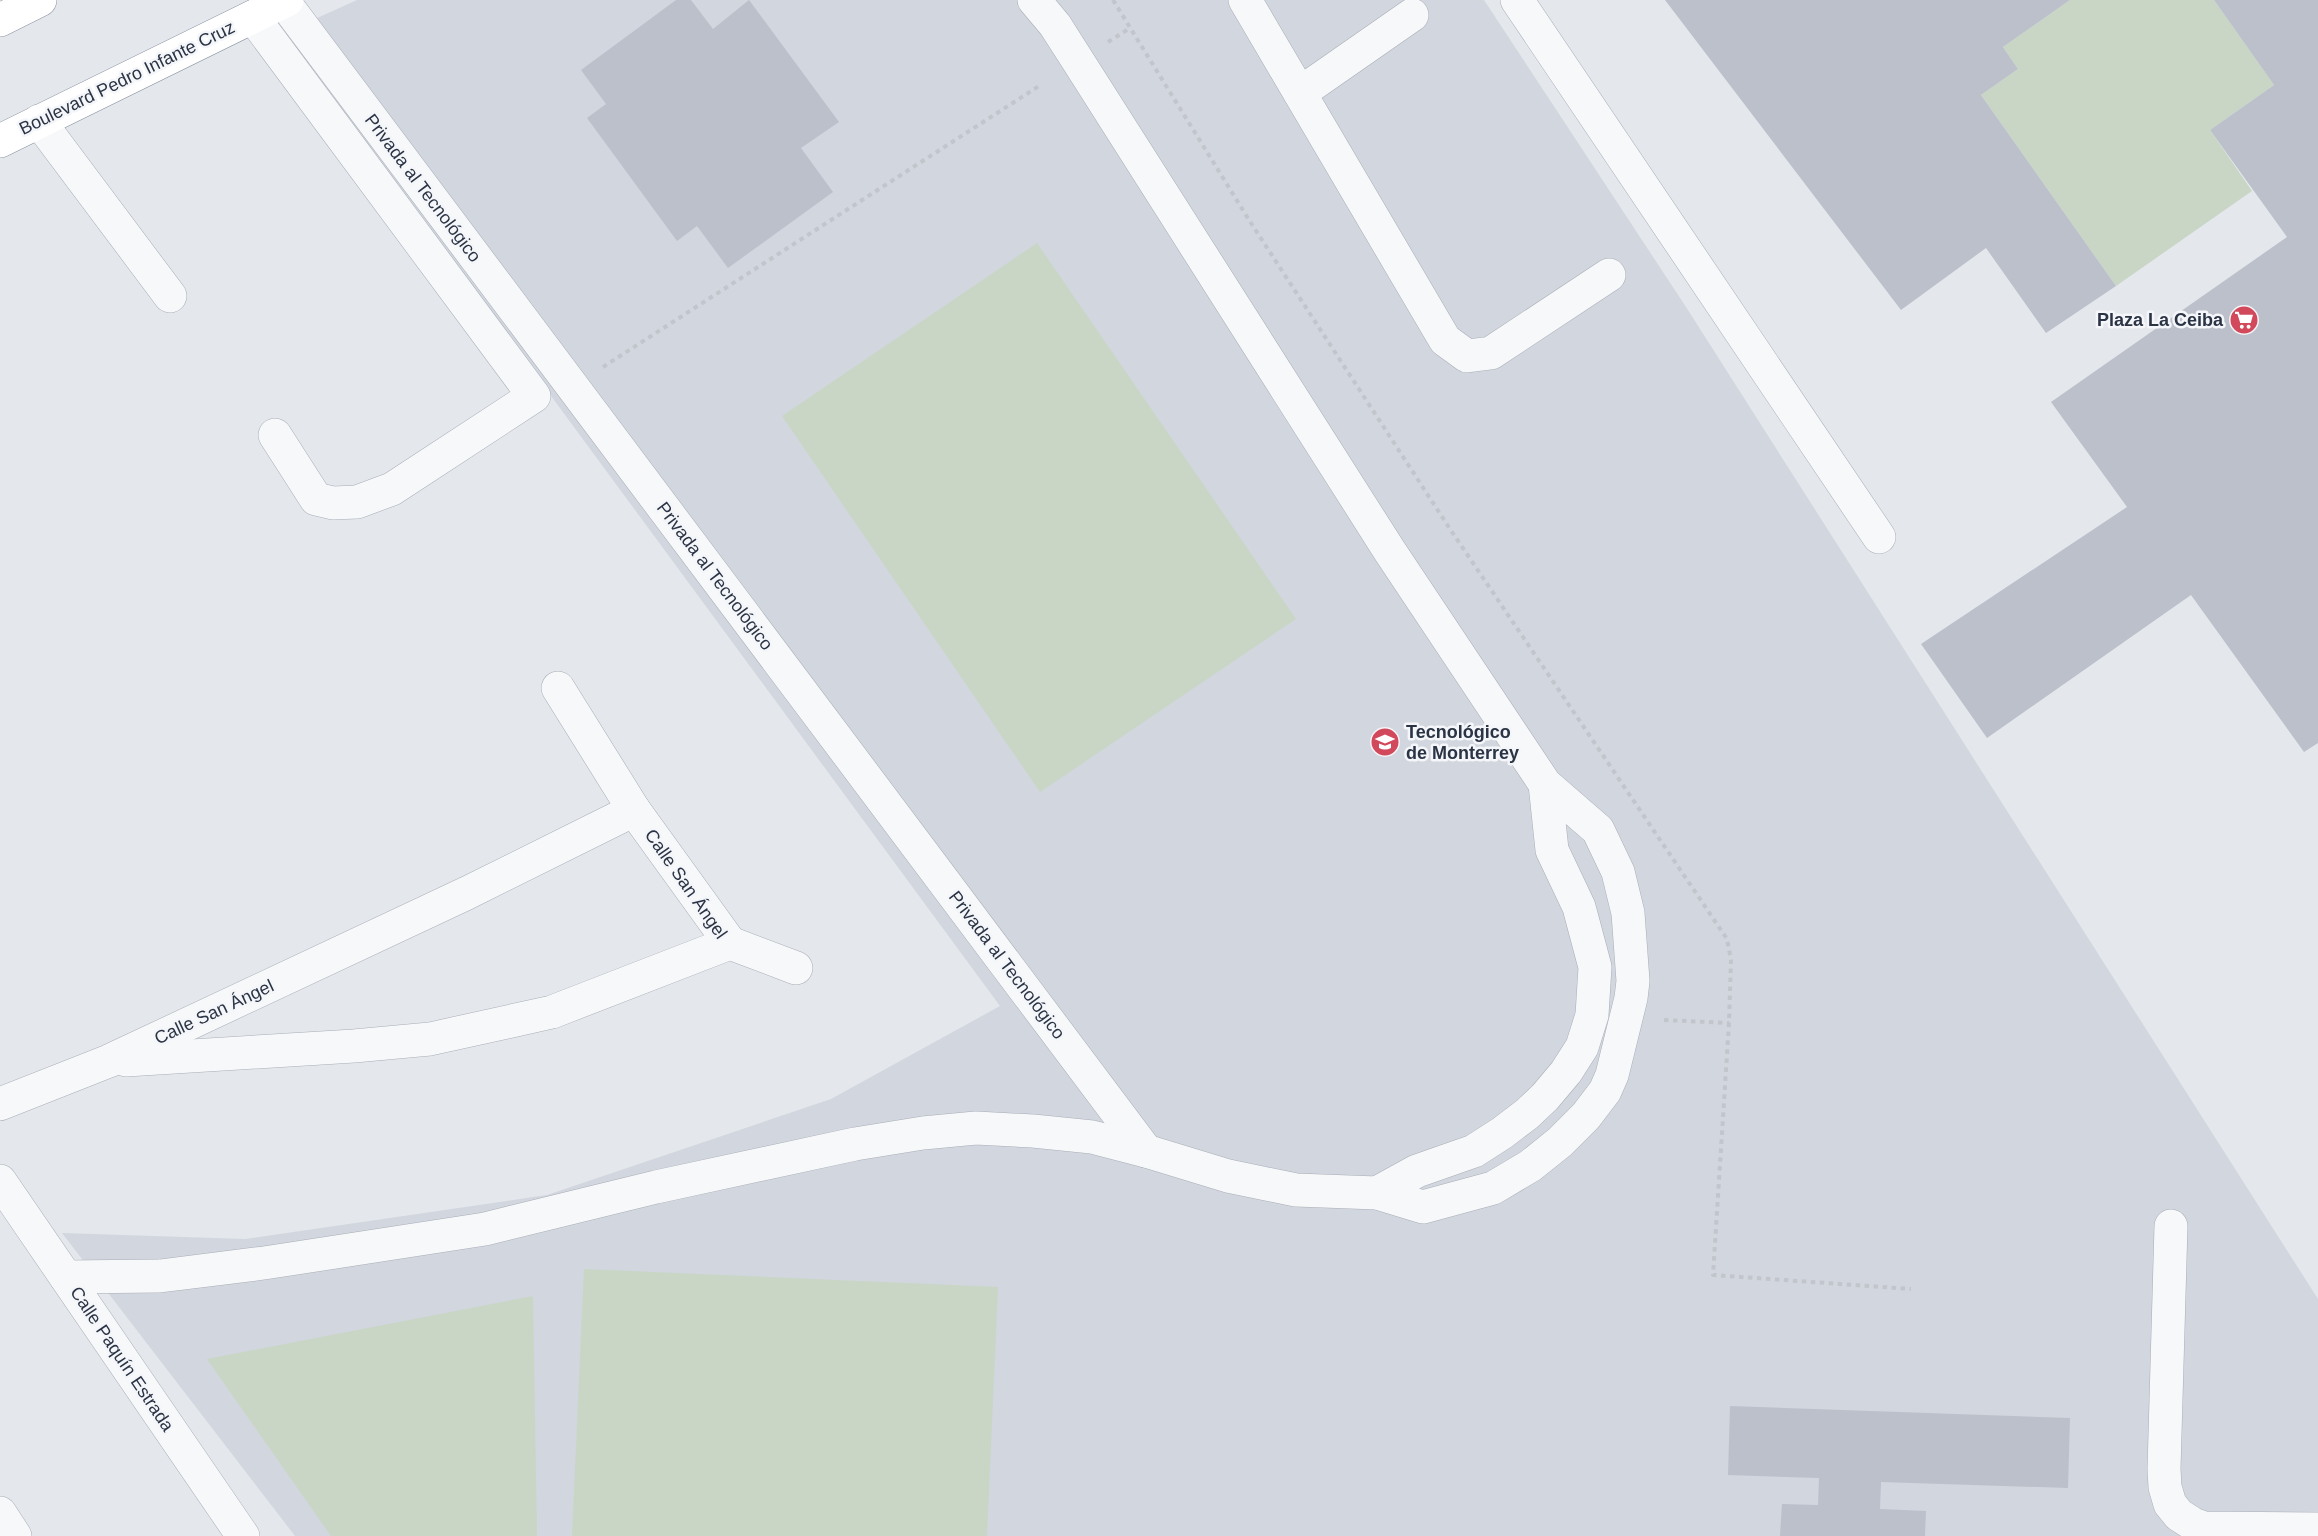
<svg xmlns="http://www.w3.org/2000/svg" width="2318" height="1536" font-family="Helvetica,sans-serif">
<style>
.built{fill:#d2d6de}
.green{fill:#c9d6c5}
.building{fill:#bbc0ca}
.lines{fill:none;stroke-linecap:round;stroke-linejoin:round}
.minor-casing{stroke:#a9aeb7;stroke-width:34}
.highway-casing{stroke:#8b94a3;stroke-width:34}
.path{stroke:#c2c5cb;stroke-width:4;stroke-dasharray:4.5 4.5;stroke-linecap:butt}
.minor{stroke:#f7f8fa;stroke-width:33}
.highway{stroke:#fff;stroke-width:33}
.labels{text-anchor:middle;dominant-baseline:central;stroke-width:5;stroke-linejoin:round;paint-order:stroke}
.street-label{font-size:18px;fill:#2b3445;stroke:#f4f6f9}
.poi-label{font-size:18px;font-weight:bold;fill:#2b3445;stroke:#f4f6f9;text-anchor:end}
</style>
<rect width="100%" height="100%" fill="#e4e7ec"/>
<!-- built -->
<polygon class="built" points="357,0 1484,0 1686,307 2318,1299 2318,1536 295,1536 62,1233 245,1239 547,1195 831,1099 1000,1006 284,33"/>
<!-- green -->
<g class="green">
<polygon points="2070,0 2214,0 2274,85 2210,130 2252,191 2116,286 1981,95 2018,69 2003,47"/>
<polygon points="1037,243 1296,619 1040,792 782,416"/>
<polygon points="584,1269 998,1287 987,1536 572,1536"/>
<polygon points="533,1296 537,1536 331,1536 207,1359"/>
</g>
<!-- building -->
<g class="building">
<polygon points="676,0 691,0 713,29 749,0 839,122 801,148 833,192 728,268 697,226 677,241 587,118 606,104 581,70"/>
<polygon points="1665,0 2070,0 2003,47 2018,69 1981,95 2116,286 2046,333 1986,248 1901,310"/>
<polygon points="2214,0 2318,0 2318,743 2304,752 2191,595 1987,738 1921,644 2127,507 2051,402 2287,237 2210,130 2274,85"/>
<polygon points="1730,1406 2070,1418 2068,1488 1881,1482 1880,1509 1926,1511 1925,1536 1780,1536 1782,1504 1818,1505 1819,1478 1728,1475"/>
</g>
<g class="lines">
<!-- minor casing -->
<g class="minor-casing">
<g id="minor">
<polyline points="1245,0 1445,340 1467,356 1491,353 1609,275"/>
<polyline points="1517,0 1879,537"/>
<polyline points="284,2 1146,1151"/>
<polyline points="253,17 534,396 392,489 357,502 333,503 316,499 275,435"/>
<polyline points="1300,93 1412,15"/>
<polyline points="39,121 170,296"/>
<polyline points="558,688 634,810 730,943"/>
<polyline points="730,943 796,968"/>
<polyline points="126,1060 354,1046 430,1039 552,1012 730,943"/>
<polyline points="0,1104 109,1061 467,893 634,810"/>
<polyline points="0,1181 243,1536"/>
<polyline points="1377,1193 1417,1171 1474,1151 1502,1133 1527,1114 1545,1097 1566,1072 1582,1047 1592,1015 1595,967 1579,907 1552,850 1545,784"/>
<polyline points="2171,1226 2164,1469 2165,1487 2170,1504 2179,1515 2193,1524 2204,1528 2318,1529"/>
<polyline points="66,1277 160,1276 264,1263 485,1229 656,1187 855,1144 923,1133 976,1128 1033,1131 1092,1137 1146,1151 1228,1176 1296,1190 1377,1193 1423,1207 1493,1188 1530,1166 1560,1142 1586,1116 1605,1091 1612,1075 1631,998 1633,981 1628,913 1618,872 1598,830 1545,784 1389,550 1078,61 1055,25 1034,0"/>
<polyline points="0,1513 15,1536"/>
</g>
</g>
<!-- highway casing -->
<g class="highway-casing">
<g id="highway">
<polyline points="0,20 40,0"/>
<polyline points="0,141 287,0"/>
</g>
</g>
<!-- path -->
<g class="path">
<polyline points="1113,0 1249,220 1450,529 1727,939 1731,960 1729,1023 1713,1275 1911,1289"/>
<polyline points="1108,42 1130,28"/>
<polyline points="603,367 1039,86"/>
<polyline points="1664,1020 1729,1023"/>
</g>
<!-- minor -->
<use href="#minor" class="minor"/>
<!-- highway -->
<use href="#highway" class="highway"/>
</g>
<!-- icons -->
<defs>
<g id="supermarket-disc" transform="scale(1.5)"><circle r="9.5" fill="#d1495b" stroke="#f4f6f9"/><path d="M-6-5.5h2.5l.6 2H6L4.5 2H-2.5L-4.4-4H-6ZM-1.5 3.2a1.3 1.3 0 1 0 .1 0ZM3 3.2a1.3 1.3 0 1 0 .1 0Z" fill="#fff"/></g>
<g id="university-disc" transform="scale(1.5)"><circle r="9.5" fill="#d1495b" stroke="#f4f6f9"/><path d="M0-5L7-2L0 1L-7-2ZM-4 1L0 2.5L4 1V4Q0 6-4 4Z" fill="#fff"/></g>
</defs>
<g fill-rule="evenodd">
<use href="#supermarket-disc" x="2244" y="320"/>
<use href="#university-disc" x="1385" y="742"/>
</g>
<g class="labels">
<!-- street labels -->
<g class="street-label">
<text transform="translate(127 78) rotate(-26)">Boulevard Pedro Infante Cruz</text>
<text transform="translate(423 188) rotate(53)">Privada al Tecnológico</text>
<text transform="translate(715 576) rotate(53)">Privada al Tecnológico</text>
<text transform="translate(686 884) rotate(55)">Calle San Ángel</text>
<text transform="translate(1007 965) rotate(53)">Privada al Tecnológico</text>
<text transform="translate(214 1012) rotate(-25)">Calle San Ángel</text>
<text transform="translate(122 1359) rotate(56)">Calle Paquín Estrada</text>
</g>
<!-- poi labels -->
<g class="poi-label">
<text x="2223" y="320">Plaza La Ceiba</text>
<text x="1406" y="732" text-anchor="start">Tecnológico<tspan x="1406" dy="21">de Monterrey</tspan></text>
</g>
</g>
</svg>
